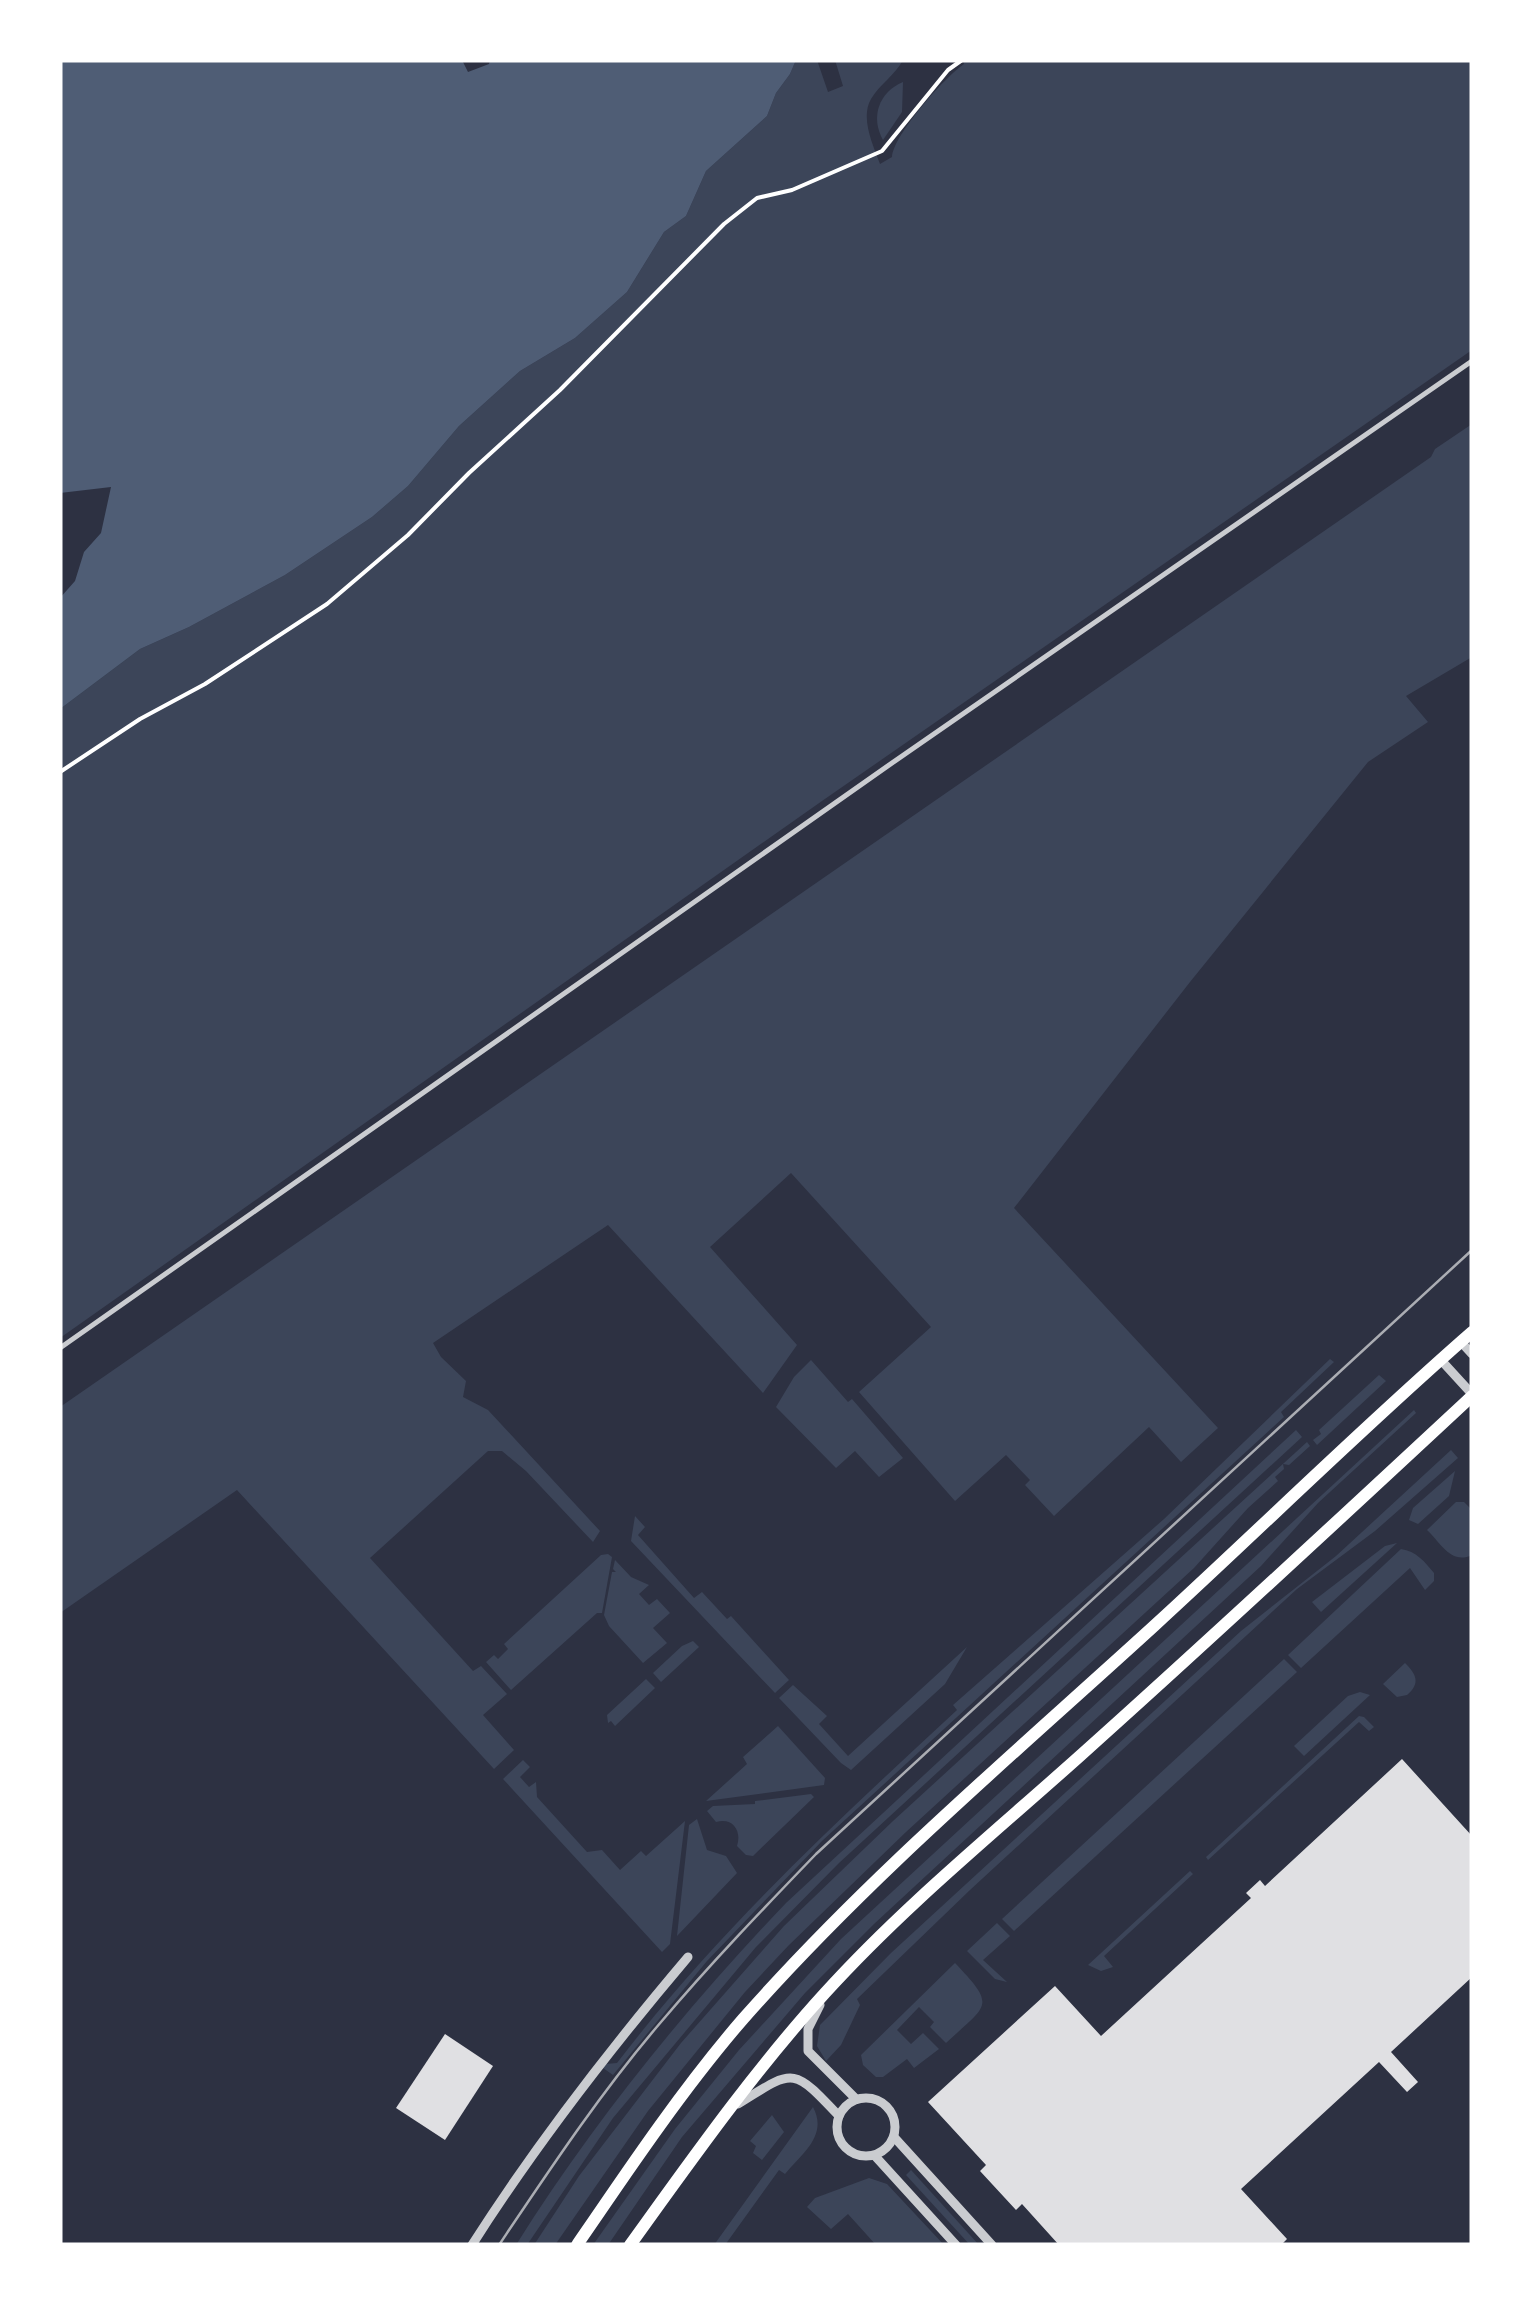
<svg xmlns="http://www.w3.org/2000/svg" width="1532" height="2305" font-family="'Open Sans',sans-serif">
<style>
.green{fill:#3c4559}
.water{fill:#4f5d75}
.building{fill:#e0e0e3}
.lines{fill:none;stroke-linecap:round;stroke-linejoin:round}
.path{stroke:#fff;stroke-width:4}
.service{stroke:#caccd0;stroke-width:5}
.minor{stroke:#caccd0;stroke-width:9}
.secondary{stroke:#fff;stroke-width:12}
.tram{stroke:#abadb3;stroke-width:2.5}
</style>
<rect width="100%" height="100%" fill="#2d3142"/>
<!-- green -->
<g class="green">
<path d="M796 60H817L828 92 843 86 835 60H903C895 75 879 85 871 99 860 118 873 145 880 164L892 157C894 134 944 78 964 64L963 60H1472V350L822 801 60 1338V709L140 649 189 627 285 575 372 517 408 486 459 426 520 371 575 338 627 292 664 232 686 216 706 171 767 116 776 93 790 74Z"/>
<path d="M903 82 902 112 883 140C870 117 879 92 903 82Z"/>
<polygon points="1472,424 1472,657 1406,696 1428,722 1368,762 1190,982 1014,1208 1218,1428 1181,1462 1149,1427 1054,1516 1025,1485 1030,1480 1006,1455 955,1501 859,1392 931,1327 791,1173 710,1247 797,1345 763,1393 608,1225 433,1343 441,1357 466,1381 463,1397 488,1410 600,1531 593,1542 526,1471 502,1451 488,1451 370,1558 473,1671 481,1666 507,1694 483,1715 514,1750 494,1769 237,1490 60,1613 60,1407 1431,457 1435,449"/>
<path d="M1330 1359 1334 1362 1281 1412 1284 1417 822 1841 707 1961 613 2075 603 2068 606 2064 617 2063C717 1932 836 1822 957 1710L953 1705 1164 1519Z"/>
<polygon points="811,1360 848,1402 852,1399 903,1458 879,1477 855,1451 836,1468 776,1407 794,1377"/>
<polygon points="1379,1375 1386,1381 1317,1445 1313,1440 1321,1434 1319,1430"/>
<polygon points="1414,1410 1416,1413 1318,1503 1261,1566 874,1924 805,1993 682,2137 608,2245 593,2245 675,2129 739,2050 841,1939"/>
<path d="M1296 1430 1302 1437 839 1863 756 1947 613 2118 527 2245H516C594 2121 685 2009 786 1903Z"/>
<polygon points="1307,1442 1310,1446 1289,1465 1283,1464 1284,1469 1275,1477 1278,1481 1248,1508 1194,1568 906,1832 789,1945 745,1992 648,2111 555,2245 534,2245 579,2176 681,2043 784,1926 893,1821"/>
<polygon points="1451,1450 1458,1458 1375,1531 1297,1589 970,1890 857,1999 860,2005 841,2045 826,2061 817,2046 820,2025 891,1953 1241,1631 1336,1556"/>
<polygon points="1455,1471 1449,1496 1418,1524 1409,1520 1413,1508"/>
<path d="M1456 1502H1464L1472 1510V1555C1451 1565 1441 1543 1427 1530Z"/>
<polygon points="635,1516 645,1527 638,1535 694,1598 702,1592 727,1619 731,1616 789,1680 775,1693 631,1541"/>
<polygon points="1397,1543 1321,1612 1312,1602 1385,1546"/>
<path d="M1401 1549C1416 1551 1425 1562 1434 1573V1581L1425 1590 1410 1568 1301 1668 1288 1655Z"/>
<polygon points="608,1554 612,1557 602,1613 597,1613 511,1690 486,1662 494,1655 498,1659 508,1649 504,1644 601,1555"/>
<polygon points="615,1560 631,1577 649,1585 639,1594 649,1605 657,1599 670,1613 653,1628 667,1643 643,1663 609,1626 604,1615 612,1572 616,1572 613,1569"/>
<polygon points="693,1641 699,1647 661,1682 653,1673 682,1646"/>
<polygon points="967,1647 945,1684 851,1770 841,1763 779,1698 793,1685 827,1716 819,1724 848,1756"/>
<polygon points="1284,1659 1297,1672 1014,1931 1002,1919"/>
<path d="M1405 1663C1416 1674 1421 1683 1407 1695L1397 1697 1383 1684Z"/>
<polygon points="646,1679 655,1688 615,1726 611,1721 608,1723 607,1715"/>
<polygon points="1360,1692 1370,1695 1304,1756 1294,1746 1348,1696"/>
<polygon points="1359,1716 1364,1717 1374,1727 1369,1731 1359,1722 1208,1860 1206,1857"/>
<polygon points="778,1726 825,1778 824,1785 706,1801 747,1764 743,1757"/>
<polygon points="523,1760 530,1767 520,1777 529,1787 536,1782 537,1797 587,1852 602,1850 620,1870 641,1851 646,1856 685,1821 670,1944 662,1952 503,1779"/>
<path d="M811 1794 814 1797 753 1856 746 1855 737 1846C742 1831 733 1817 716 1822L707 1811 713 1806 755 1804V1801Z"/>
<polygon points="697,1819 707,1850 726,1856 737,1873 677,1936 689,1825"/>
<polygon points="1190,1871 1193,1874 1104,1956 1113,1967 1101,1971 1088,1965"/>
<polygon points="997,1923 1010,1936 983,1960 1007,1982 995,1979 967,1951"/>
<path d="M955 1963C997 2007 988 2004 946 2043L930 2027 934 2022 919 2007 897 2030 911 2044 923 2033 939 2049 914 2068 907 2059 883 2077H876L863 2065 861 2055Z"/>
<path d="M813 2107C828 2135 803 2153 785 2174L779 2170 725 2245H714Z"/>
<polygon points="772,2115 784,2132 762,2160 753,2153 756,2146 750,2141"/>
<polygon points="911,2170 979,2245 970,2245 906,2175"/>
<polygon points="869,2178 887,2184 944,2245 876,2245 848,2214 831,2229 807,2207 815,2198"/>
</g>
<!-- water -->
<polygon class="water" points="60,60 462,60 468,72 489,64 490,60 796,60 790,74 776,93 767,116 706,171 686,216 664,232 627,292 575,338 520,371 459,426 408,486 372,517 285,575 189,627 140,649 60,709 60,598 75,581 84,552 101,533 111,487 60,493"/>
<!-- building -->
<g class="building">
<polygon points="1402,1759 1472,1836 1472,1977 1391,2052 1418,2082 1407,2092 1379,2062 1241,2189 1287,2239 1281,2245 1059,2245 1022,2204 1016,2210 980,2171 986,2165 928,2102 1055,1986 1101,2036 1251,1898 1246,1893 1260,1880 1265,1886"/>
<polygon points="445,2034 493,2066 445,2140 396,2108"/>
</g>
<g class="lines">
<!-- path -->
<polyline class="path" points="60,772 140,719 205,684 327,604 408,535 469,473 560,390 724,224 757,198 792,190 882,151 948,70 962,60"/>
<!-- service -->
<polyline class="service" points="60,1348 892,763 1472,361"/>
<!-- minor -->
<g class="minor">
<polyline points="1461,1342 1472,1354"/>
<polyline points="1440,1359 1472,1394"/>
<polyline points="820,2005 808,2029 808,2051 856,2099"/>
<circle cx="866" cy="2127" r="29"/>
<path d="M738 2104C794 2069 792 2066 839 2116"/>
<polyline points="894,2137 992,2245"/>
<polyline points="875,2156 956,2245"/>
<path d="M472 2245C537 2143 610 2049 688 1957"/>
</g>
<!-- secondary -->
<g class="secondary">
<path d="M577 2245C628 2170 684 2087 743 2019 868 1877 1015 1753 1154 1626 1261 1528 1363 1427 1472 1332"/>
<path d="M630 2245C692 2159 754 2071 825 1993 904 1906 994 1833 1081 1755 1213 1637 1343 1516 1472 1396"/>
</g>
<!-- tram -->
<path class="tram" d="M499 2245C550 2169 601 2092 661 2022 710 1964 763 1909 816 1854L1472 1250"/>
</g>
<!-- border -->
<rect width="1532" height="2305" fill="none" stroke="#ffffff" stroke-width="125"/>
</svg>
